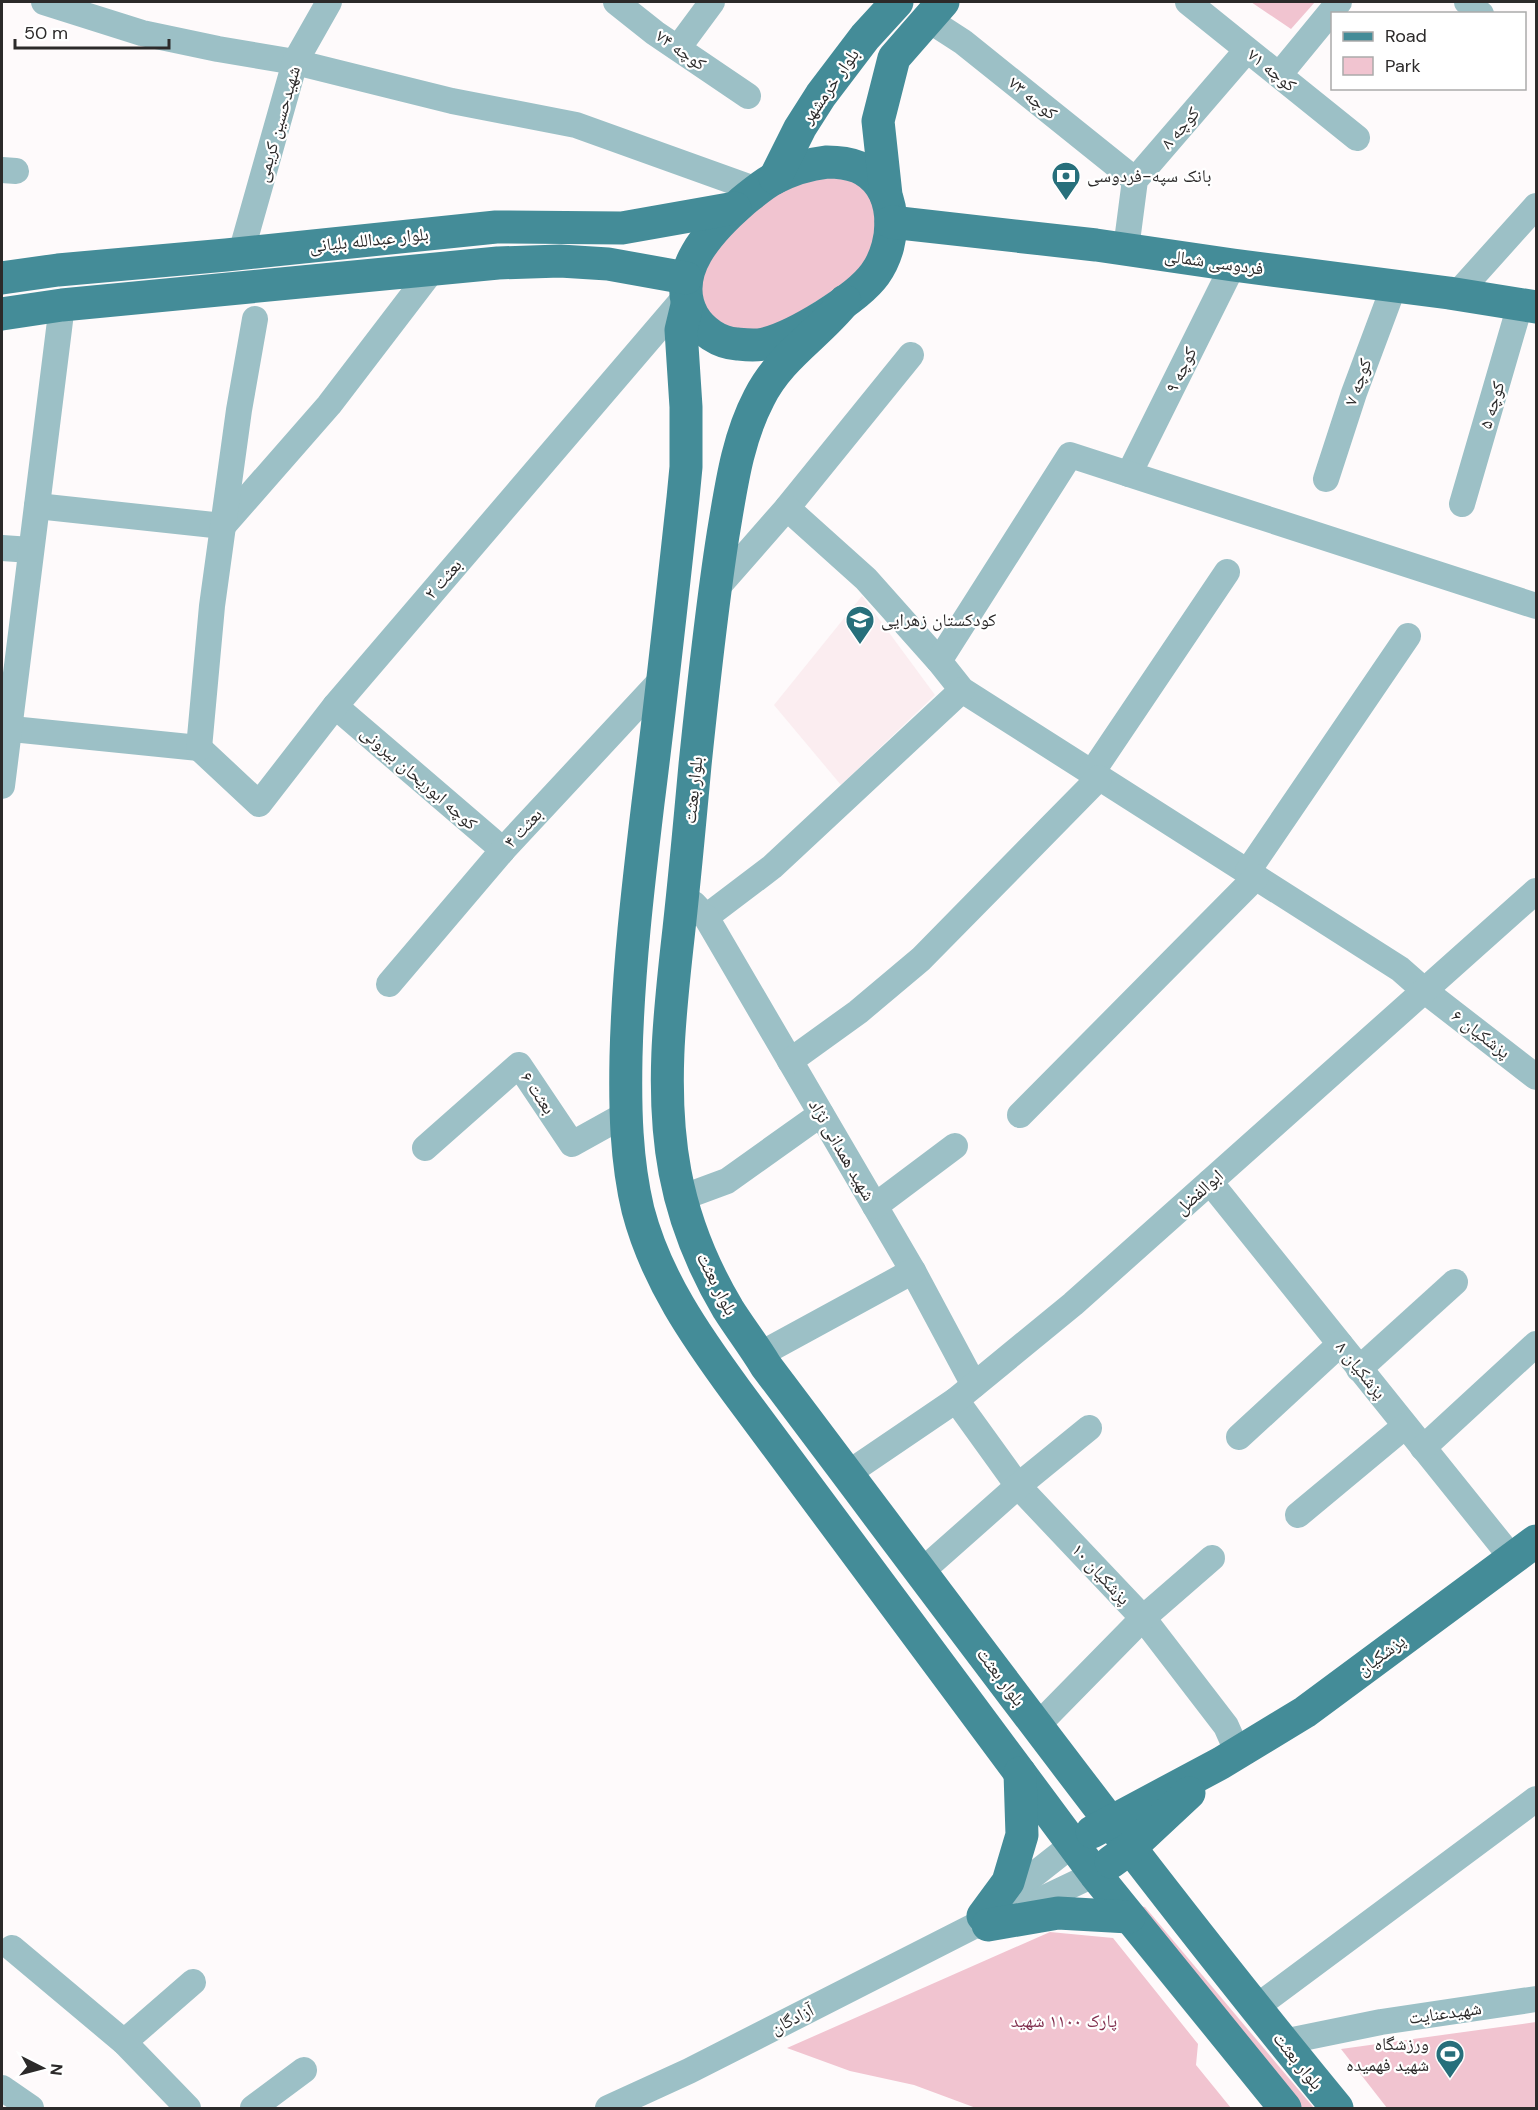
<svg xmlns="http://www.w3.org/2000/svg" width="1538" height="2110" font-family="'DM Sans','Noto Naskh Arabic',sans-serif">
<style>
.built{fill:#fbedf0}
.green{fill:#f1c4d0}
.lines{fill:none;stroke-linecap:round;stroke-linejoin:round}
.minor{stroke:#9cc0c6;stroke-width:26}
.major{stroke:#448c98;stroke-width:33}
.labels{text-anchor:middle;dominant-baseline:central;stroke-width:4.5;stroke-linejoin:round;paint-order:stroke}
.street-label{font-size:18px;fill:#2c2a2a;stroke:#fff}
.poi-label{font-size:18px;fill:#2c2a2a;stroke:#fff;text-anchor:start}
.park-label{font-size:18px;fill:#812f4e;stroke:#fff}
</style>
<rect width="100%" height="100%" fill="#fefafb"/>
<!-- built -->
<polygon class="built" points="862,596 935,695 841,785 774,705"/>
<!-- green -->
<g class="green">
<polygon points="1251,2 1315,2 1291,29"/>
<polygon points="846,172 879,199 871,266 767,333 724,330 700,303 700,276 732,228 762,204 791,186"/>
<polygon points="1140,1906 1145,1907 1314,2108 1300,2108"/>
<polygon points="1050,1932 1113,1938 1198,2044 1196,2065 1231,2108 976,2108 914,2085 850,2071 787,2048"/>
<polygon points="1536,2022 1536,2108 1387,2108 1341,2049"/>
</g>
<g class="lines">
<!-- minor -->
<g class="minor">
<polyline points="44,2 142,33 218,49 295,62 452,101 576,125 757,190"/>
<polyline points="616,2 655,33 748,96"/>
<polyline points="1188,2 1357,138"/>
<polyline points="1467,2 1481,14"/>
<polyline points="929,20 963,42 1135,180"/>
<polyline points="678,48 712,2"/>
<polyline points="1279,75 1339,2"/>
<polyline points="2,170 16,171"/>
<polyline points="1126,249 1135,180 1247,50"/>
<polyline points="241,253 295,62 329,2"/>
<polyline points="1456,295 1536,206"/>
<polyline points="1129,474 1233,265"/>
<polyline points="1326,479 1354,393 1394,286"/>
<polyline points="1462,504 1520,305"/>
<polyline points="37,506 223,526 329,405 433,269"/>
<polyline points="787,508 911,355"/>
<polyline points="2,548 31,550"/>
<polyline points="716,589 787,508 866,579 939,661 962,690 1400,969 1425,991 1536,1077"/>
<polyline points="939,661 1070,455 1536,606"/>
<polyline points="335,706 503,850"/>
<polyline points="2,728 199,748"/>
<polyline points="199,748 259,804 335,706 685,297"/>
<polyline points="199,748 212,606 239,410 255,319"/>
<polyline points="1091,774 1227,572"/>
<polyline points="2,786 62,305"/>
<polyline points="1248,871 1408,636"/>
<polyline points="694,904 706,917 772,867 962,690"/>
<polyline points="706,917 913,1271 974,1385"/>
<polyline points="389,984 503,850 663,678"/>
<polyline points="790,1061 858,1012 921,959 1099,778"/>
<polyline points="1020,1115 1256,877"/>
<polyline points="425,1148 519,1065 572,1144 626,1114"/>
<polyline points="1210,1182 1512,1558"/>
<polyline points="681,1198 727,1181 821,1114"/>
<polyline points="875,1206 955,1146"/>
<polyline points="759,1355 913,1271"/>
<polyline points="1359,1369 1455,1282"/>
<polyline points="956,1400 1018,1486 1143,1618 1226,1726 1238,1753"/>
<polyline points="1239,1437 1340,1344"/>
<polyline points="1423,1448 1536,1344"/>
<polyline points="847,1474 956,1400 1073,1304 1536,891"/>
<polyline points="1298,1515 1405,1426"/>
<polyline points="922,1571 1018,1486 1089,1428"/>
<polyline points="1038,1725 1143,1618 1212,1558"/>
<polyline points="998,1903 1073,1844"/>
<polyline points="12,1948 124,2042 188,2108"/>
<polyline points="1255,2008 1536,1799"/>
<polyline points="124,2042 193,1982"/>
<polyline points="1283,2042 1381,2022 1536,1999"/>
<polyline points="2,2088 31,2108"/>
<polyline points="253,2108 304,2070"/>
<polyline points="608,2108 689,2071 974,1926 988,1925 1095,1874"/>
</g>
<!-- major -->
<g class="major">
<path d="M827 162C838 162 848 163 858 167 899 185 898 242 875 274 857 299 794 337 764 344 755 346 747 345 737 344 719 343 702 331 693 316 669 273 710 230 742 202 752 194 763 184 775 178 790 170 810 164 827 162Z"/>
<polyline points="775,178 800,128 821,95 865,37 897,2"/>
<polyline points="886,195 878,121 894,58 943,2"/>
<polyline points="891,222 1096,245 1233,265 1449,293 1536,307"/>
<polyline points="2,278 58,270 226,255 496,227 622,228 735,208"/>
<path d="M845 301C817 336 780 356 759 398 737 440 731 488 723 535 711 611 703 688 695 765 690 820 685 875 679 929 670 1009 660 1092 675 1172 684 1220 703 1267 728 1309 740 1328 754 1346 766 1366 954 1615 1139 1867 1337 2108"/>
<path d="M687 305 681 330 686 407V467L683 498C672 599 661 701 648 803 638 887 628 972 626 1057 625 1108 626 1160 638 1210 656 1279 696 1336 737 1392L1095 1874 1285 2108"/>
<polyline points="2,314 62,305 498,263 560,261 608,264 686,278"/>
<polyline points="1092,1832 1221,1763 1305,1712 1536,1541"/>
<polyline points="1111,1862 1129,1849 1189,1793"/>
<polyline points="983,1916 1008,1882 1022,1835 1020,1773"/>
<polyline points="988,1925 1058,1913 1129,1917"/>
</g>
</g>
<!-- icons -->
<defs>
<g id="bank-pin" transform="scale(1.5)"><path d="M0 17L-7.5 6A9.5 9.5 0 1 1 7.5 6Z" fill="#276f7b" stroke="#fff"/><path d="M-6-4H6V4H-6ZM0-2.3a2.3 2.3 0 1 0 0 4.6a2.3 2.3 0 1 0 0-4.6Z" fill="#fff"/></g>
<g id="school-pin" transform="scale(1.5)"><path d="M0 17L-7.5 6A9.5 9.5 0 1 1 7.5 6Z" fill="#276f7b" stroke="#fff"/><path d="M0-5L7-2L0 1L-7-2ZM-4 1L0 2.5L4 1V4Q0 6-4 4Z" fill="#fff"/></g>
<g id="stadium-pin" transform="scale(1.5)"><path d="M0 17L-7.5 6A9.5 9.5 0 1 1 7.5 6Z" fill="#276f7b" stroke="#fff"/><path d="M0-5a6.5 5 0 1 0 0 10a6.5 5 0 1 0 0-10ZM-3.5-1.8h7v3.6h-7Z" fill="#fff"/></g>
</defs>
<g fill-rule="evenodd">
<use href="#bank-pin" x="1066" y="176"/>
<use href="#school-pin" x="860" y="620"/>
<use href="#stadium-pin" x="1450" y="2054"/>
</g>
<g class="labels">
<!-- street labels -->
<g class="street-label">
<text transform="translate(681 50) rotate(35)">کوچه ۷۴</text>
<text transform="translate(1272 70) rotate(39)">کوچه ۷۱</text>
<text transform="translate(830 86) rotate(-55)">بلوار خرمشهر</text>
<text transform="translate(1033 98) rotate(39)">کوچه ۷۳</text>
<text transform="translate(278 124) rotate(-74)">شهیدحسین کریمی</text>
<text transform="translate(1180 128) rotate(-49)">کوچه ۸</text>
<text transform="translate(369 240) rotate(-6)">بلوار عبدالله بلیانی</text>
<text transform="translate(1214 262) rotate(8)">فردوسی شمالی</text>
<text transform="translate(1181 370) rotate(-64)">کوچه ۹</text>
<text transform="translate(1358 382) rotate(-70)">کوچه ۷</text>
<text transform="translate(1492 405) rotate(-73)">کوچه ۵</text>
<text transform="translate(443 579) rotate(-49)">بعثت ۲</text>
<text transform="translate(419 778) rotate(41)">کوچه ابوریحان بیرونی</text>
<text transform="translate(693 790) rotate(-84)">بلوار بعثت</text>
<text transform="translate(523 828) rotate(-47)">بعثت ۴</text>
<text transform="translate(1481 1034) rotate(37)">پزشکیان ۶</text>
<text transform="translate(538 1093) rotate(56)">بعثت ۶</text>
<text transform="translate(842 1150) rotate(60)">شهید همدانی نژاد</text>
<text transform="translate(1199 1192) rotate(-42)">ابوالفضل</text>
<text transform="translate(717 1284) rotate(63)">بلوار بعثت</text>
<text transform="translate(1361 1370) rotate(51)">پزشکیان ۸</text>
<text transform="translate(1101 1574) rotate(47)">پزشکیان ۱۰</text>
<text transform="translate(1381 1655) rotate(-37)">پزشکیان</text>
<text transform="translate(1001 1677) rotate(53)">بلوار بعثت</text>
<text transform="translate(1445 2013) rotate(-8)">شهیدعنایت</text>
<text transform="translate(792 2019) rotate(-27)">آزادگان</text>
<text transform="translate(1298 2061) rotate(51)">بلوار بعثت</text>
</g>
<!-- poi labels -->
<g class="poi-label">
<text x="1087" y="176">بانک سپه-فردوسی</text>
<text x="881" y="620">کودکستان زهرایی</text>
<text x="1429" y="2044" text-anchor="end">ورزشگاه<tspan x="1429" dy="21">شهید فهمیده</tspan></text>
</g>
<!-- park labels -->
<g class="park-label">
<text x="1064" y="2021">پارک ۱۱۰۰ شهید</text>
</g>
</g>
<!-- border -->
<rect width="1538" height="2110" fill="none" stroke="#2c2a2a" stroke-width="6"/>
<!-- legend -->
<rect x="1331" y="12" width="195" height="78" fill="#ffffff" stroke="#abaaaa" stroke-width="1.5"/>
<rect x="1343" y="32" width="30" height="9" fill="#448c98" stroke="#abaaaa" stroke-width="1.5"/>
<text x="1385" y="42" font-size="18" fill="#2c2a2a">Road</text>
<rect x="1343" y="57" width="30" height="18" fill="#f1c4d0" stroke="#abaaaa" stroke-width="1.5"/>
<text x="1385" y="72" font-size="18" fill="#2c2a2a">Park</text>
<!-- north arrow -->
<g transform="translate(42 2068) rotate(96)" stroke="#ffffff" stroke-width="4.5" paint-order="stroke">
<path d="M0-4.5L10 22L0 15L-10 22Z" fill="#2c2a2a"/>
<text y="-9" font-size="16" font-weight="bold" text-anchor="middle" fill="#2c2a2a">N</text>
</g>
<!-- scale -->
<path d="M15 39v9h154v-9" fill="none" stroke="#2c2a2a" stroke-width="3"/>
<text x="24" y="39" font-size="18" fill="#2c2a2a" stroke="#ffffff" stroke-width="4.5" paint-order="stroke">50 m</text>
</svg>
